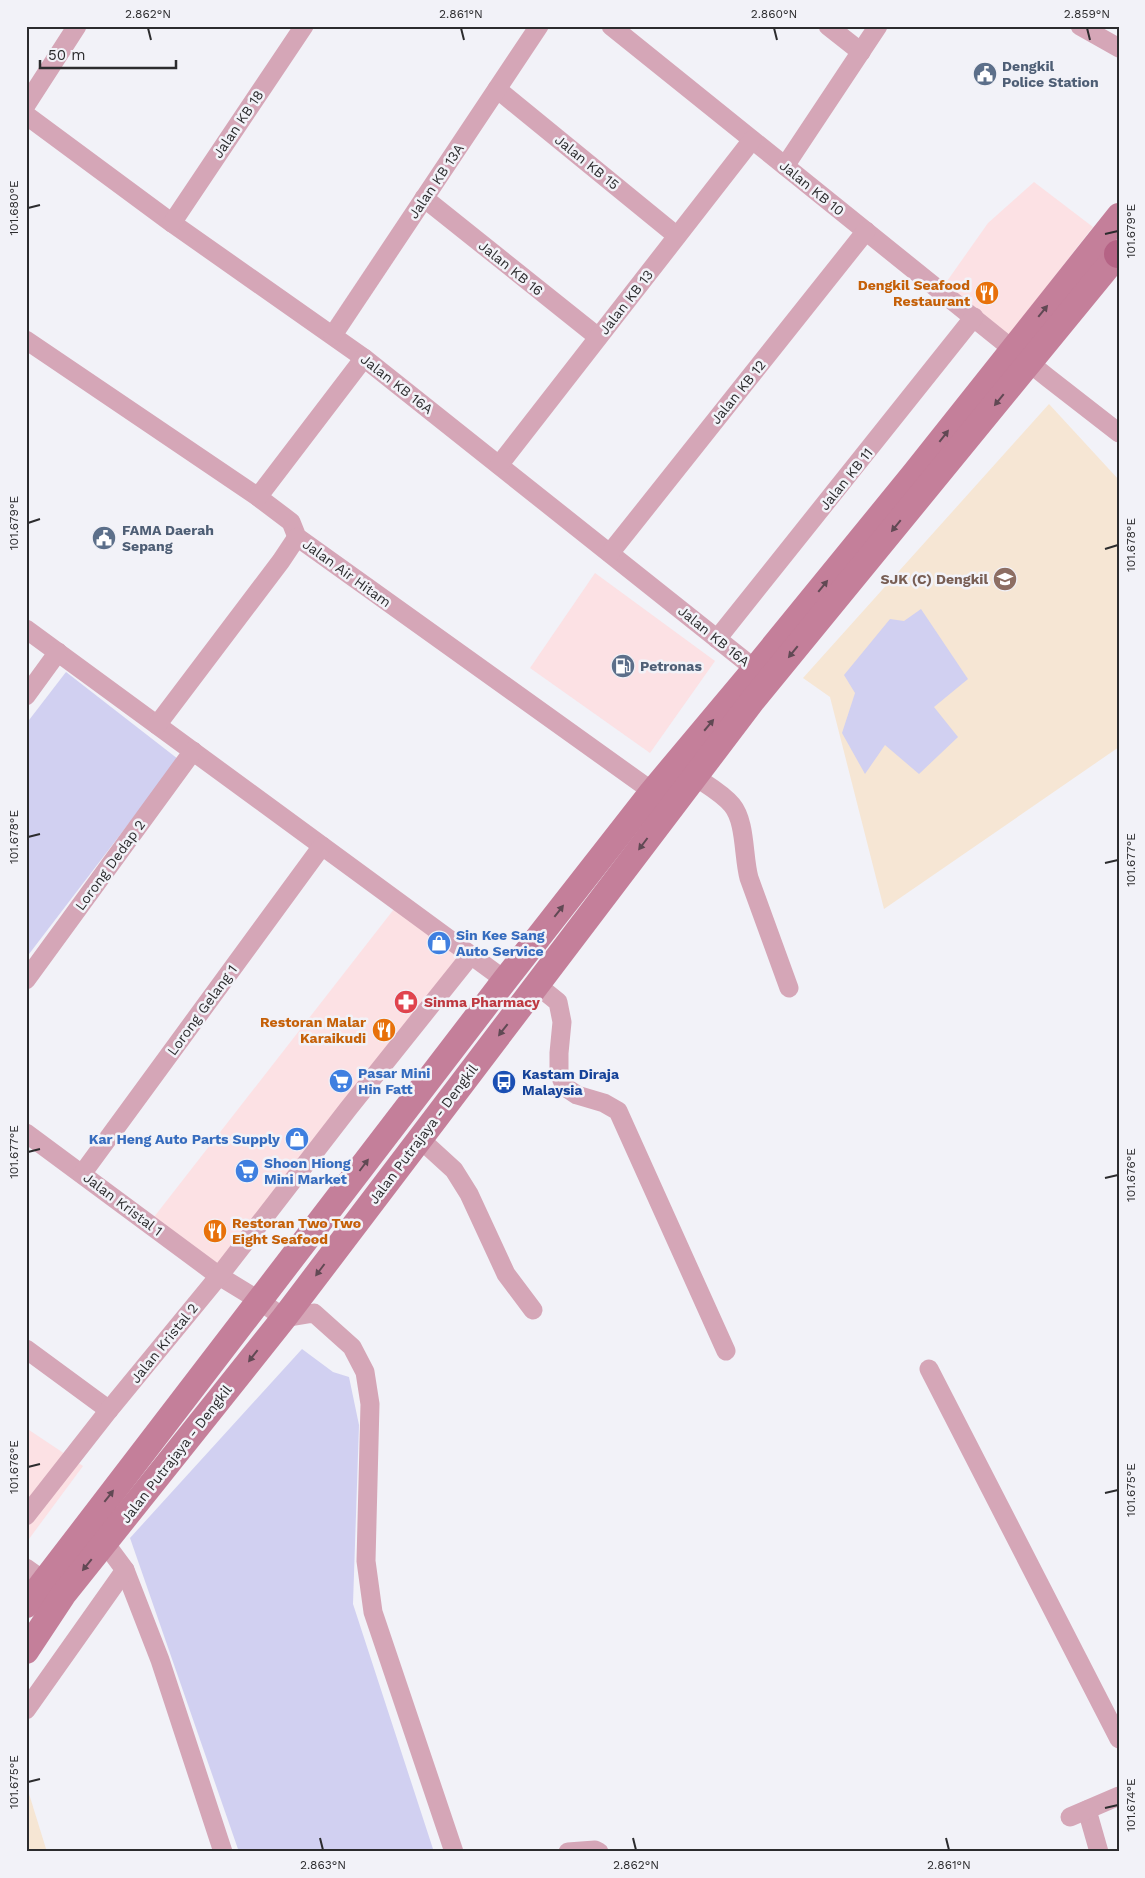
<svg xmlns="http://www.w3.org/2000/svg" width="1145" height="1878" font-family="'Work Sans',sans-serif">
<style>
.commercial{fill:#fce1e4}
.education{fill:#f6e6d4}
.green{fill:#d1d0f1}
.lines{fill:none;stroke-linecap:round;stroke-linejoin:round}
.minor{stroke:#d5a6b7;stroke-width:19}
.secondary{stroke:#c47f9a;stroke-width:26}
.primary{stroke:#b56385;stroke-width:28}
.oneway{fill:#614954}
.ticks{fill:none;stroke:#2c2c2e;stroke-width:2}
.labels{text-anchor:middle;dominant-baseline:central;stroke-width:5;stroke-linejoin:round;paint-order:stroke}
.service-label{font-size:14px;font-weight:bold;fill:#4e5e75;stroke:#f2f2f8;text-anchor:start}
.street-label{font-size:14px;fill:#2c2c2e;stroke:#f2f2f8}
.food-label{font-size:14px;font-weight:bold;fill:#c56008;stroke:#f2f2f8;text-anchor:end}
.education-label{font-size:14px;font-weight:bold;fill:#785e54;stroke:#f2f2f8;text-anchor:end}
.shop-label{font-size:14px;font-weight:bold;fill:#366cbe;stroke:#f2f2f8;text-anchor:start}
.health-label{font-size:14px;font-weight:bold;fill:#be3a42;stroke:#f2f2f8;text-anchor:start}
.transit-label{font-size:14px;font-weight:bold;fill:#164399;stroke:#f2f2f8;text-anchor:start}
.neatline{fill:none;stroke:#2c2c2e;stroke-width:2}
.ticks-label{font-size:12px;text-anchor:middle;fill:#2c2c2e}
</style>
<rect width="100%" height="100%" fill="#f2f2f8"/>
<!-- commercial -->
<g class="commercial">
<polygon points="1034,182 1093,227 1009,335 945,284 988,223"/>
<polygon points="595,573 715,661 650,753 530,668"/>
<polygon points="394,909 460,957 217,1264 154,1217"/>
<polygon points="26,1428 83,1466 26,1543"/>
</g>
<!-- education -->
<g class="education">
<polygon points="1049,404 1119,480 1119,747 884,909 830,697 803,678"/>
<polygon points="26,1786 30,1797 47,1852 26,1852"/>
</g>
<!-- green -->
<g class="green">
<polygon points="921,609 968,679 934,707 958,737 919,774 885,745 865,774 842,733 855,693 844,675 890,619 904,621"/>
<polygon points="66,672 178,759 26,958 26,724"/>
<polygon points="302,1349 333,1372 349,1377 359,1425 353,1604 434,1852 239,1852 130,1538"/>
</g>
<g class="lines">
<!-- minor -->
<g class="minor">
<polyline points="611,26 1047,377 1119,433"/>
<polyline points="828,26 861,52"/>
<polyline points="1080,26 1119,48"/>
<polyline points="497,89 677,236"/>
<polyline points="26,105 77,26"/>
<polyline points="26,115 172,223 364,358 755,669"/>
<polyline points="785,166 878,26"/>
<polyline points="424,198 598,337"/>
<polyline points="172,223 304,26"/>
<polyline points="333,335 539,26"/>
<polyline points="26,340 258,497 291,522 297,537 663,799"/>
<polyline points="499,465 752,140"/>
<polyline points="258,497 364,358"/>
<polyline points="610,553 866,231"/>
<polyline points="26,629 505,980"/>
<polyline points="717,639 974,317"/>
<polyline points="26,696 58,652"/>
<polyline points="157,725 281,561 297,537"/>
<path d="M694 776C707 785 722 793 732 805 746 822 743 856 749 878L789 988"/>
<polyline points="26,980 193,751"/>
<polyline points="537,985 558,1002 562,1022 559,1053 559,1073 565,1087 577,1095 604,1103 618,1111 726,1351"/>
<polyline points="26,1133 219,1276 260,1301 284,1318 314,1313 352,1347 365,1372 370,1404 366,1561 373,1612 454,1852"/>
<polyline points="419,1138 454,1170 469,1194 506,1274 533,1310"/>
<polyline points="82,1174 322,846"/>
<polyline points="26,1349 109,1410"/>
<polyline points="929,1369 1119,1739"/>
<polyline points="26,1516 109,1410 219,1276 348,1109 471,955"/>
<polyline points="105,1543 125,1570 160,1660 223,1852"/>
<polyline points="26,1568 54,1588"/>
<polyline points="26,1710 125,1570"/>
<polyline points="1087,1810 1099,1852"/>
<polyline points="1070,1817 1119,1796"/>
<polyline points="568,1852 595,1850 599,1852"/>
</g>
<!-- secondary -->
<g class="secondary">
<polyline points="26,1605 505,980 652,792 755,669 914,474 1119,216"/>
<polyline points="26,1651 63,1595 284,1318 753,700 1119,253"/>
</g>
<!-- primary -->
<polyline class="primary" points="1118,254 1119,254"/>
</g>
<!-- one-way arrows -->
<defs><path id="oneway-solid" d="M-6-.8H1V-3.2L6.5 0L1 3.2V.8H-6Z" transform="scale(1.25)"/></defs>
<g class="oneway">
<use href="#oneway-solid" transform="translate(1043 311) rotate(-51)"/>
<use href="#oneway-solid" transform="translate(999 400) rotate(129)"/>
<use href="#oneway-solid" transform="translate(944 436) rotate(-52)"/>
<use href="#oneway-solid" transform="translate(896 526) rotate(129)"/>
<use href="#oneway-solid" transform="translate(823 586) rotate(-51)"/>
<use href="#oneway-solid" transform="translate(793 652) rotate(129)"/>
<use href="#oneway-solid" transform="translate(709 725) rotate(-50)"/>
<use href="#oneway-solid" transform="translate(643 844) rotate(127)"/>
<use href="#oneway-solid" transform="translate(559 911) rotate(-52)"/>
<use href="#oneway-solid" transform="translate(503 1030) rotate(128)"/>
<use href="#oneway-solid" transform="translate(364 1165) rotate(-53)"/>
<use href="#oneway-solid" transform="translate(320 1270) rotate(127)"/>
<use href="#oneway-solid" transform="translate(253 1356) rotate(128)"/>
<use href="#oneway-solid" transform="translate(109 1496) rotate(-52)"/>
<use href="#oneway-solid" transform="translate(87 1565) rotate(129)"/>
</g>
<!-- ticks -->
<path class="ticks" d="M148 28 151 40M461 28 464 40M774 28 777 40M1087 28 1090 40M28 208 40 205M1105 234 1118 231M28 523 40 519M1105 549 1118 545M28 837 40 834M1105 863 1118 860M28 1152 40 1149M1105 1178 1118 1175M28 1467 40 1464M1105 1493 1118 1490M28 1782 40 1779M1105 1808 1118 1805M320 1838 323 1850M633 1838 636 1850M946 1838 949 1850"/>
<!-- icons -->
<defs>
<g id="civic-disc" transform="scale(1.25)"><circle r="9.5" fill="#5c6f8a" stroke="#f2f2f8"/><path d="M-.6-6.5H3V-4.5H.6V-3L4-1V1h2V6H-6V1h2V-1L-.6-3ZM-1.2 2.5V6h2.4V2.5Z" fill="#fff"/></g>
<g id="restaurant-disc" transform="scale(1.25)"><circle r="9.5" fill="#e8710a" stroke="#f2f2f8"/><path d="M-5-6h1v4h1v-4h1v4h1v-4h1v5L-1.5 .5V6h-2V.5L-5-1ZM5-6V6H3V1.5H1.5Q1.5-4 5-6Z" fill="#fff"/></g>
<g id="school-disc" transform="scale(1.25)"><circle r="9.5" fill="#8d6e63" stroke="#f2f2f8"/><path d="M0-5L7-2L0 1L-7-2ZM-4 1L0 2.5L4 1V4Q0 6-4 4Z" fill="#fff"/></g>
<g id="fuel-disc" transform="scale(1.25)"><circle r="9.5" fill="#5c6f8a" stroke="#f2f2f8"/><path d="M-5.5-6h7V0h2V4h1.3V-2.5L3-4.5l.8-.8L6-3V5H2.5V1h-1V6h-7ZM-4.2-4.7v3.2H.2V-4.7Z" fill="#fff"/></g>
<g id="shop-disc" transform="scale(1.25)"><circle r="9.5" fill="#3f7fe0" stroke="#f2f2f8"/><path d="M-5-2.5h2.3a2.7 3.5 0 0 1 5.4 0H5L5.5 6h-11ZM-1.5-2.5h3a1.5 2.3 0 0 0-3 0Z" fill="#fff"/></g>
<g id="pharmacy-disc" transform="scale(1.25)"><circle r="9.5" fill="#e0444e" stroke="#f2f2f8"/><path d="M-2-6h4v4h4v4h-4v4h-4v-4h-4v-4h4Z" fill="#fff"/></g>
<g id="supermarket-disc" transform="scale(1.25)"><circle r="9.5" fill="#3f7fe0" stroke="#f2f2f8"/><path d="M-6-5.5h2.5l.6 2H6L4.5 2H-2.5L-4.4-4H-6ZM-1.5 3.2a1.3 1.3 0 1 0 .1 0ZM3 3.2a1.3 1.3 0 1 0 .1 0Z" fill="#fff"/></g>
<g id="bus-disc" transform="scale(1.25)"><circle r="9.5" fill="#1a4fb4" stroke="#f2f2f8"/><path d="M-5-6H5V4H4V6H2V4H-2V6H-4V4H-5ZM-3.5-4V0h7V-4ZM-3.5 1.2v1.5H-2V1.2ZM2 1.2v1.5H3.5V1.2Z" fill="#fff"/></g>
</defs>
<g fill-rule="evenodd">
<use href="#civic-disc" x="985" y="74"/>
<use href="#restaurant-disc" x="987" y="293"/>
<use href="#civic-disc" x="104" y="538"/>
<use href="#school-disc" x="1005" y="579"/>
<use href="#fuel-disc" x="623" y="666"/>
<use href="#shop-disc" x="439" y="943"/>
<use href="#pharmacy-disc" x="406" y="1002"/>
<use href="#restaurant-disc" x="384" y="1030"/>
<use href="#supermarket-disc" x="341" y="1081"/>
<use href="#bus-disc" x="504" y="1082"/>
<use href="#shop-disc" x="297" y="1139"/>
<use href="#supermarket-disc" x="247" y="1171"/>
<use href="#restaurant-disc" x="215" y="1231"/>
</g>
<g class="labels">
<!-- service labels -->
<g class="service-label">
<text x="1002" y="66">Dengkil<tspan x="1002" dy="16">Police Station</tspan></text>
<text x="122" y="530">FAMA Daerah<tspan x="122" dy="16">Sepang</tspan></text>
<text x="640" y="666">Petronas</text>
</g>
<!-- street labels -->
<g class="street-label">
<text transform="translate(238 124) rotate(-56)">Jalan KB 18</text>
<text transform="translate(587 162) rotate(39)">Jalan KB 15</text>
<text transform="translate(436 181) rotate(-56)">Jalan KB 13A</text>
<text transform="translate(812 188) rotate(39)">Jalan KB 10</text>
<text transform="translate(511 268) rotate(39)">Jalan KB 16</text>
<text transform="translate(626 302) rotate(-52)">Jalan KB 13</text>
<text transform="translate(397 384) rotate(38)">Jalan KB 16A</text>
<text transform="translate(738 392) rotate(-51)">Jalan KB 12</text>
<text transform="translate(846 479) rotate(-51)">Jalan KB 11</text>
<text transform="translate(347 573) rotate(36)">Jalan Air Hitam</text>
<text transform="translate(714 636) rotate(39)">Jalan KB 16A</text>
<text transform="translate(110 865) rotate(-54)">Lorong Dedap 2</text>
<text transform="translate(202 1010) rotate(-54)">Lorong Gelang 1</text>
<text transform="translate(423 1134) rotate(-53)">Jalan Putrajaya - Dengkil</text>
<text transform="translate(123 1204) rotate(37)">Jalan Kristal 1</text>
<text transform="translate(164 1343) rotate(-51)">Jalan Kristal 2</text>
<text transform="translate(176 1454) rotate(-52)">Jalan Putrajaya - Dengkil</text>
</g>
<!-- food labels -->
<g class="food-label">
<text x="970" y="285">Dengkil Seafood<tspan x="970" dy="16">Restaurant</tspan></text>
<text x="366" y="1022">Restoran Malar<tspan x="366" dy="16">Karaikudi</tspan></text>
<text x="232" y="1223" text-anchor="start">Restoran Two Two<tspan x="232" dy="16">Eight Seafood</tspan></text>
</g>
<!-- education labels -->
<g class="education-label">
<text x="988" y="579">SJK (C) Dengkil</text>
</g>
<!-- shop labels -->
<g class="shop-label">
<text x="456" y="935">Sin Kee Sang<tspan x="456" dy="16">Auto Service</tspan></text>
<text x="358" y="1073">Pasar Mini<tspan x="358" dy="16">Hin Fatt</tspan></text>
<text x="280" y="1139" text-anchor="end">Kar Heng Auto Parts Supply</text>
<text x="264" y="1163">Shoon Hiong<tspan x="264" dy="16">Mini Market</tspan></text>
</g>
<!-- health labels -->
<g class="health-label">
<text x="424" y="1002">Sinma Pharmacy</text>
</g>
<!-- transit labels -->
<g class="transit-label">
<text x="522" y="1074">Kastam Diraja<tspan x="522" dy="16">Malaysia</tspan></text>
</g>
</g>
<!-- border -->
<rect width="1145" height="1878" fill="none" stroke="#f2f2f8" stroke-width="55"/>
<!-- scale -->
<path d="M40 60v8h136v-8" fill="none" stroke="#2c2c2e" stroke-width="2.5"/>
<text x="48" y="60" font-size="15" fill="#2c2c2e" stroke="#f2f2f8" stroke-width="4" paint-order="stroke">50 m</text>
<rect x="28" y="28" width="1090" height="1822" class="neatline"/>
<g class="ticks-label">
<text x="148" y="18">2.862°N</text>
<text x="461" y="18">2.861°N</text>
<text x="774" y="18">2.860°N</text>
<text x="1087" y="18">2.859°N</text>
<text transform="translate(14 208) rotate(-90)" y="4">101.680°E</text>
<text transform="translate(1131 231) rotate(-90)" y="4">101.679°E</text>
<text transform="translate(14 523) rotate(-90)" y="4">101.679°E</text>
<text transform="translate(1131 545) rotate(-90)" y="4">101.678°E</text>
<text transform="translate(14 837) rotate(-90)" y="4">101.678°E</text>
<text transform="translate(1131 860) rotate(-90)" y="4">101.677°E</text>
<text transform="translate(14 1152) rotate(-90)" y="4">101.677°E</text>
<text transform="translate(1131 1175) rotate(-90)" y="4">101.676°E</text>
<text transform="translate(14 1467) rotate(-90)" y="4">101.676°E</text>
<text transform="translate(1131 1490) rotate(-90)" y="4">101.675°E</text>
<text transform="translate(14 1782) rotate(-90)" y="4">101.675°E</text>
<text transform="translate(1131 1805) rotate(-90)" y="4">101.674°E</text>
<text x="323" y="1869">2.863°N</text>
<text x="636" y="1869">2.862°N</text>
<text x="949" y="1869">2.861°N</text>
</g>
</svg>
